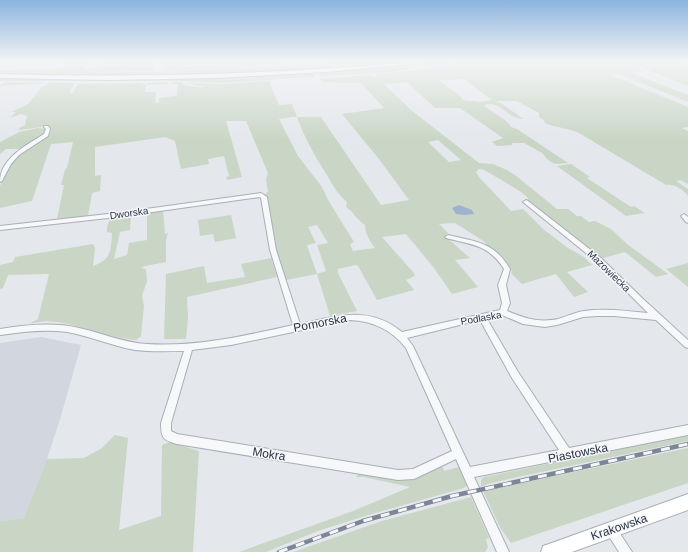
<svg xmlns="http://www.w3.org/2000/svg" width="688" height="552" font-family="Arial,sans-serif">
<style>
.built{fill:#d2d6de}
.green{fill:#c9d6c5;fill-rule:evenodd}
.water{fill:#9fb4cc}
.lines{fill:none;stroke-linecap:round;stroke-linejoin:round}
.minor-casing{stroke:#a9aeb7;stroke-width:2}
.secondary-casing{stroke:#a9aeb7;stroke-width:2}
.primary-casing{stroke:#a3abb8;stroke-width:2}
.minor{fill:#f7f8fa;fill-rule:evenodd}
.secondary{fill:#fff;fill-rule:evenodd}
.primary{fill:#fff;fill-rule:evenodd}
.rail-casing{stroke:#7d8696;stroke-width:4.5}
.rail{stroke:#f4f6f9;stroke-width:3;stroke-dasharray:9;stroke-linecap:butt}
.labels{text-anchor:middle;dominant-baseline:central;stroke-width:3;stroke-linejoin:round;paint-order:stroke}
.street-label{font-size:10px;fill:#2b3445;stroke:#f4f6f9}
.near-street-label{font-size:12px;fill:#2b3445;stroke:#f4f6f9}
</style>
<rect width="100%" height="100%" fill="#e4e7ec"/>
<!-- built -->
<polygon class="built" points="41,337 81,345 61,416 47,459 24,518 0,521 0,343"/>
<!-- green -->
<g class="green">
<polygon points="68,62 88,62 84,69 103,67 106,62 156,62 150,64 154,64 155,71 163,70 164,62 234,62 237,68 242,67 240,62 258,62 260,64 270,64 268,62 279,62 280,65 305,63 268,67 267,67 269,65 265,65 264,67 253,66 252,68 244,67 241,68 153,71 84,71 84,69 80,71 12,70 65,68"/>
<polygon points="341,62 411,62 317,69 316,65"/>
<polygon points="440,62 461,62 429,65 393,72 322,76 319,76 318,72"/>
<path d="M473 62H526L529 64 528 62H676L688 66V86L643 68 637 69 688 91 639 71 629 72 688 95V102L619 74 611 75 688 107V127L682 128 688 131V184L680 180 676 181 688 189V196C683 189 674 184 666 185L579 133C568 128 557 128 545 123L544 120 539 117V113L517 101H495L501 103 523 119C507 119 501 99 484 105 492 113 506 118 511 127L517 129 568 163 555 164 548 160 542 153 524 143H512V145L497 146 492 142 503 138 460 108H435L407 82 384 84 411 110 479 163 493 164 507 170 515 175 557 209H568L577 216H581L589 222 595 221 611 229 627 244 668 274 656 277 625 252 600 259 530 203C529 201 528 199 527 197 524 193 486 170 481 169 478 169 478 170 476 172L479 177 511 211 523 209 543 229 568 248 584 257 592 265 567 272 588 292 574 297 556 274 522 284 511 273 512 272 510 267 486 245 485 242 455 223 439 224 448 233 445 236 470 258 455 260 478 287 452 294 434 268 406 234 382 237 414 273 415 276 406 280 414 290 377 300 358 266 356 265 338 269V273L357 311 330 316 317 274 286 280 271 233 264 195 268 192 266 179 268 173 246 121H226L242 177 227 180 226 177 229 176 224 156 208 159 209 164 181 169 175 141 165 137 95 147V176L101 175 100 191 92 193 88 216 57 219 64 185H61L65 170 67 168 73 142 51 144 32 201 0 208V186L9 165 21 150 49 133 50 128 48 126 20 130 19 128 25 125 27 116 21 114 10 118 16 112H11L28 104 42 87 49 83 2 86 0 89V86L5 82 75 83 69 93H73L78 84 142 83 146 85 147 83 168 82V84L146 85 145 92H156L155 103H159V98L177 96 178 84H172V82H182L183 85 204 88 202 87 204 85 200 86 184 83 225 84 269 81 279 105 292 104 297 117H321L381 205 409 200 379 159 342 114 384 108 361 83 323 82 320 79 371 75 374 77 379 76 375 75 376 74C409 72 441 66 473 62ZM464 79 492 100 481 102 463 100 460 96 438 80ZM293 117H297C304 137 314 154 325 172 332 183 336 193 347 202L346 207C355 213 355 218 365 225 365 234 370 241 375 248L353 251 350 244 354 242 328 200 322 187 298 156 279 119ZM438 140 461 160 449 162 428 142ZM317 225 328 243 317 245 326 271 317 274 307 245 316 243 308 227Z"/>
<path d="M309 65H312L313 70C209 75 105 76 0 74V70L156 72Z"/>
<polygon points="314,73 315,76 312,77 219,83 178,81 0,81 0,77 249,77"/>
<polygon points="38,128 47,129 43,135 19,149 6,149 0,154 0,142 19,132"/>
<polygon points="571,164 590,177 587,178 631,207 634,206 645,213 626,216 557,166"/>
<path d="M163 210 165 234 168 233 166 240V262L145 266 141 268 146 269 147 281 142 296 144 306 141 336 136 340C106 338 78 323 48 321 42 321 35 323 29 324L38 319 49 274 8 275 3 288 0 289V265L13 262 15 257 93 244 95 248 93 266C111 260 111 251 112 233L107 232C107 215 117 216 131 214L130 230 120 232 114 259 127 255 129 243 147 240V212Z"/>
<polygon points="231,215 236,238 215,242 213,234 200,236 198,220"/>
<polygon points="271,258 277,277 187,297 188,318 186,339 164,339 166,274 204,266 207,283 245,277 241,264"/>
<polygon points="688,263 688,287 666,269"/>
<polygon points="115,435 128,438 119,530 161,516 162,445 170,442 199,451 193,552 0,552 0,521 24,518 47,459 84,458 102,448"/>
<polygon points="688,435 688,441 518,477 488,484 481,487 481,480 484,477"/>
<polygon points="688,448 688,483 511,543 501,529 483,491"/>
<polygon points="441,463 444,471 459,467 467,485 464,488 365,516 318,531 266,552 239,552 353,511 410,487 364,477 356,477 361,471 409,479"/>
<polygon points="471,497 489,538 486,539 488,547 485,552 293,552 382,521"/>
</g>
<!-- water -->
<polygon class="water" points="459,205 472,210 474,214 464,215 456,214 452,208"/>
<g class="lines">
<!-- minor casing -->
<g class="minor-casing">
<g id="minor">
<path d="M44 126H48L50 129 48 136 19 155 11 164 2 181 0 182C0 158 27 145 44 134L46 129 44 127Z"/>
<path d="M261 193 267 197 276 250 300 324C337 316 369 305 402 332L500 310 502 303 498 285 504 269C488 244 472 245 446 238L445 237 448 235C477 242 494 242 510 269L506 285 510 303 507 311C524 318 539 323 558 319 566 317 575 312 584 311 605 308 627 311 648 313L597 262 523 202 526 200 528 201 601 258 642 298 688 340V348L685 347 656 320 614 316H597L583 317 557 325 545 327 523 324 502 315 487 319 518 372 569 448 688 425V435L572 458 568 460 565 459 474 477 509 552H497L456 459 414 479 398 480 177 444C163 440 161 438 161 423L184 351C168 351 151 352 135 350 112 346 90 336 67 332 45 329 22 332 0 335V329C26 325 53 322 79 328 102 333 124 343 147 344 196 347 245 336 293 325L270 250 261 198 260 197 117 217 0 230V226L117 213ZM350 320C373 321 392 330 406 348L452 451 413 469 398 470 177 434 171 431V423L192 350 231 345ZM480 320 512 378 559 450 470 467 413 346 407 338Z"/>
<polygon points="684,214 688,217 688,223 686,222 681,216"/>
<polygon points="611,524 615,526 632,552 619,552 605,530 607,526"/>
</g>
</g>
<!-- secondary casing -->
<g class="secondary-casing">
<polygon id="secondary" points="688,494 688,510 572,552 541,552 543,546 549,544"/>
</g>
<!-- primary casing -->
<g class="primary-casing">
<path id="primary" d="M412 62H436L325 72 217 78 109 80 0 78V74C138 78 275 74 412 62Z"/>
</g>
<!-- minor -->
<use href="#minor" class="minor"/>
<!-- secondary -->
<use href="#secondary" class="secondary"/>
<!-- primary -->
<use href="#primary" class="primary"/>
<!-- rail casing -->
<g class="rail-casing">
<polyline id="rail" points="279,552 363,521 452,496 688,444"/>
</g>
<!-- rail -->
<use href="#rail" class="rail"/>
</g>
<!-- sky -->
<linearGradient id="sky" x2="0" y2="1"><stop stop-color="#8bb4dd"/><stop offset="0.44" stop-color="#f3f4f6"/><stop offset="1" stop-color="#f3f4f6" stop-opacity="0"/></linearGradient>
<rect width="688" height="140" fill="url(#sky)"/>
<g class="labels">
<!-- street labels -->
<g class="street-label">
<text transform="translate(129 213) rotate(-8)">Dworska</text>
<text transform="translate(609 271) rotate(44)">Mazowiecka</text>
<text transform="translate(481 318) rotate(-10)">Podlaska</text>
</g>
<!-- near-street labels -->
<g class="near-street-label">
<text transform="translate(320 323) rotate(-11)">Pomorska</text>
<text transform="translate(578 453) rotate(-11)">Piastowska</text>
<text transform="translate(269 454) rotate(9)">Mokra</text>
<text transform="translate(619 527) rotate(-19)">Krakowska</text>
</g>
</g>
</svg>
